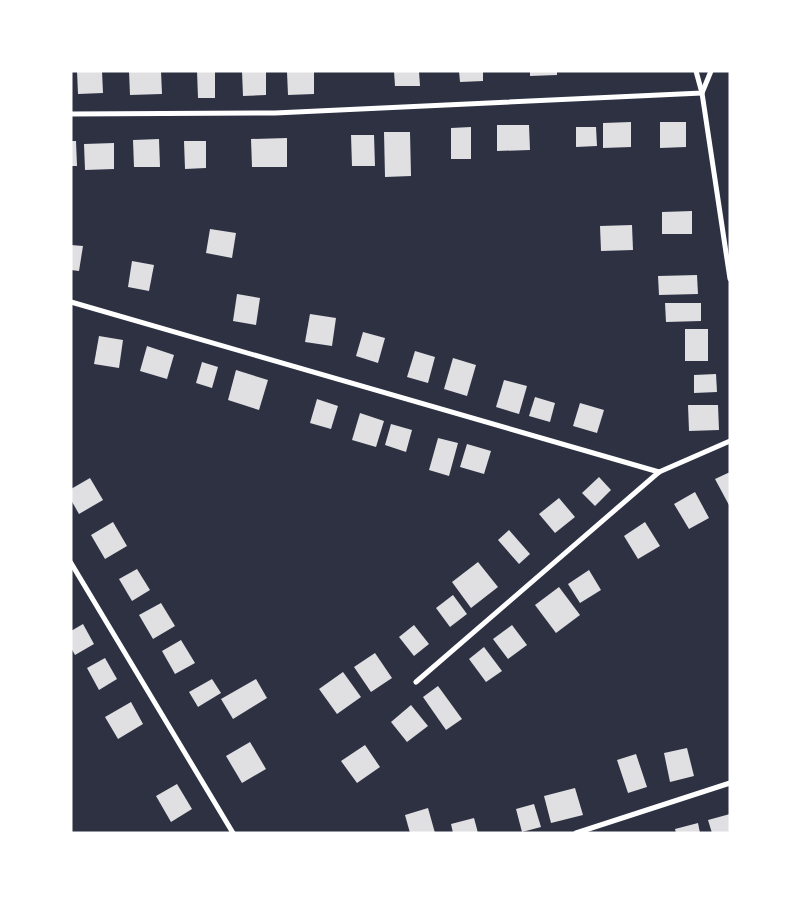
<svg xmlns="http://www.w3.org/2000/svg" width="801" height="904" font-family="Rubik,sans-serif">
<style>
.building{fill:#e0e0e3}
.lines{fill:none;stroke-linecap:round;stroke-linejoin:round}
.minor{stroke:#fff;stroke-width:5}
</style>
<rect width="100%" height="100%" fill="#2d3142"/>
<!-- building -->
<g class="building">
<polygon points="77,71 102,71 103,93 78,94"/>
<polygon points="129,71 161,71 162,94 130,95"/>
<polygon points="197,71 215,71 215,98 198,98"/>
<polygon points="242,71 266,71 266,95 243,96"/>
<polygon points="314,71 314,94 288,95 287,72"/>
<polygon points="394,71 419,71 420,86 395,86"/>
<polygon points="459,71 483,71 483,81 460,82"/>
<polygon points="530,71 557,71 557,75 530,76"/>
<polygon points="631,122 631,147 603,148 603,123"/>
<polygon points="660,122 686,122 686,147 660,148"/>
<polygon points="497,125 529,125 530,150 497,151"/>
<polygon points="471,127 471,159 451,159 451,128"/>
<polygon points="576,127 596,127 597,146 576,147"/>
<polygon points="384,132 410,132 411,176 385,177"/>
<polygon points="351,135 374,135 375,166 352,166"/>
<polygon points="287,138 287,167 252,167 251,139"/>
<polygon points="159,139 160,167 134,167 133,140"/>
<polygon points="71,141 76,141 77,166 71,166"/>
<polygon points="184,141 206,141 206,168 185,169"/>
<polygon points="114,143 114,169 85,170 84,144"/>
<polygon points="692,211 692,234 662,234 662,212"/>
<polygon points="632,225 633,250 601,251 600,226"/>
<polygon points="210,229 236,233 232,258 206,253"/>
<polygon points="71,245 83,246 79,271 71,270"/>
<polygon points="132,261 154,265 149,291 128,287"/>
<polygon points="697,275 698,294 659,295 658,276"/>
<polygon points="237,294 260,298 256,325 233,321"/>
<polygon points="665,303 701,303 701,321 666,322"/>
<polygon points="310,314 336,318 332,346 305,342"/>
<rect x="685" y="329" width="23" height="32"/>
<polygon points="363,332 385,338 378,363 356,356"/>
<polygon points="99,336 123,340 119,368 94,364"/>
<polygon points="147,346 174,355 167,379 140,371"/>
<polygon points="415,351 435,357 428,383 407,377"/>
<polygon points="453,358 476,365 467,396 444,389"/>
<polygon points="202,362 218,367 212,388 196,383"/>
<polygon points="236,370 268,380 259,410 228,400"/>
<polygon points="716,374 717,392 694,393 694,375"/>
<polygon points="504,380 527,386 519,414 496,407"/>
<polygon points="535,397 555,403 550,422 529,416"/>
<polygon points="317,399 338,406 331,429 310,423"/>
<polygon points="580,403 604,410 597,433 573,426"/>
<polygon points="688,405 718,405 719,430 689,431"/>
<polygon points="360,413 384,421 376,447 352,440"/>
<polygon points="391,424 412,430 406,452 385,445"/>
<polygon points="438,438 458,443 449,476 429,470"/>
<polygon points="467,444 491,451 484,474 460,467"/>
<polygon points="730,472 730,507 715,479"/>
<polygon points="599,477 611,490 595,506 582,493"/>
<polygon points="90,478 103,500 79,514 71,500 71,489"/>
<polygon points="695,492 709,518 689,529 674,504"/>
<polygon points="559,498 575,517 555,533 539,514"/>
<polygon points="113,522 127,546 105,559 91,535"/>
<polygon points="645,522 660,546 638,559 624,536"/>
<polygon points="509,530 530,554 519,564 498,540"/>
<polygon points="478,562 498,587 471,608 452,582"/>
<polygon points="137,569 150,590 132,601 119,579"/>
<polygon points="589,570 601,590 580,603 568,584"/>
<polygon points="559,587 580,615 556,633 535,605"/>
<polygon points="453,595 467,614 450,627 436,608"/>
<polygon points="161,603 175,626 153,639 139,615"/>
<polygon points="83,624 94,644 75,655 71,648 71,631"/>
<polygon points="414,625 429,644 414,656 399,637"/>
<polygon points="512,625 527,645 508,659 493,639"/>
<polygon points="181,640 195,663 175,674 162,651"/>
<polygon points="484,647 502,671 486,682 469,659"/>
<polygon points="375,653 392,678 371,692 354,667"/>
<polygon points="105,658 117,679 99,690 87,668"/>
<polygon points="343,672 361,697 337,714 319,689"/>
<polygon points="212,679 221,693 198,707 189,692"/>
<polygon points="256,679 267,698 233,719 221,699"/>
<polygon points="438,686 462,719 446,730 423,697"/>
<polygon points="131,702 143,724 118,739 105,717"/>
<polygon points="411,705 428,726 407,742 391,722"/>
<polygon points="250,742 266,769 242,783 226,756"/>
<polygon points="365,745 380,767 357,783 341,761"/>
<polygon points="687,748 694,776 670,782 664,753"/>
<polygon points="636,754 647,787 628,793 617,760"/>
<polygon points="177,784 192,809 171,822 156,796"/>
<polygon points="575,788 583,815 551,823 544,796"/>
<polygon points="534,804 541,827 522,832 516,809"/>
<polygon points="428,808 435,833 410,833 405,815"/>
<polygon points="730,814 730,833 712,833 708,820"/>
<polygon points="474,818 478,833 453,833 451,824"/>
<polygon points="698,823 700,833 676,833 675,829"/>
</g>
<g class="lines">
<!-- minor -->
<g class="minor">
<polyline points="696,71 702,93 730,279"/>
<polyline points="71,114 275,113 702,93 711,71"/>
<polyline points="71,302 659,472"/>
<polyline points="71,563 233,833"/>
<polyline points="416,682 659,472 730,441"/>
<polyline points="576,833 730,783"/>
</g>
</g>
<!-- border -->
<rect width="801" height="904" fill="none" stroke="#ffffff" stroke-width="145"/>
</svg>
